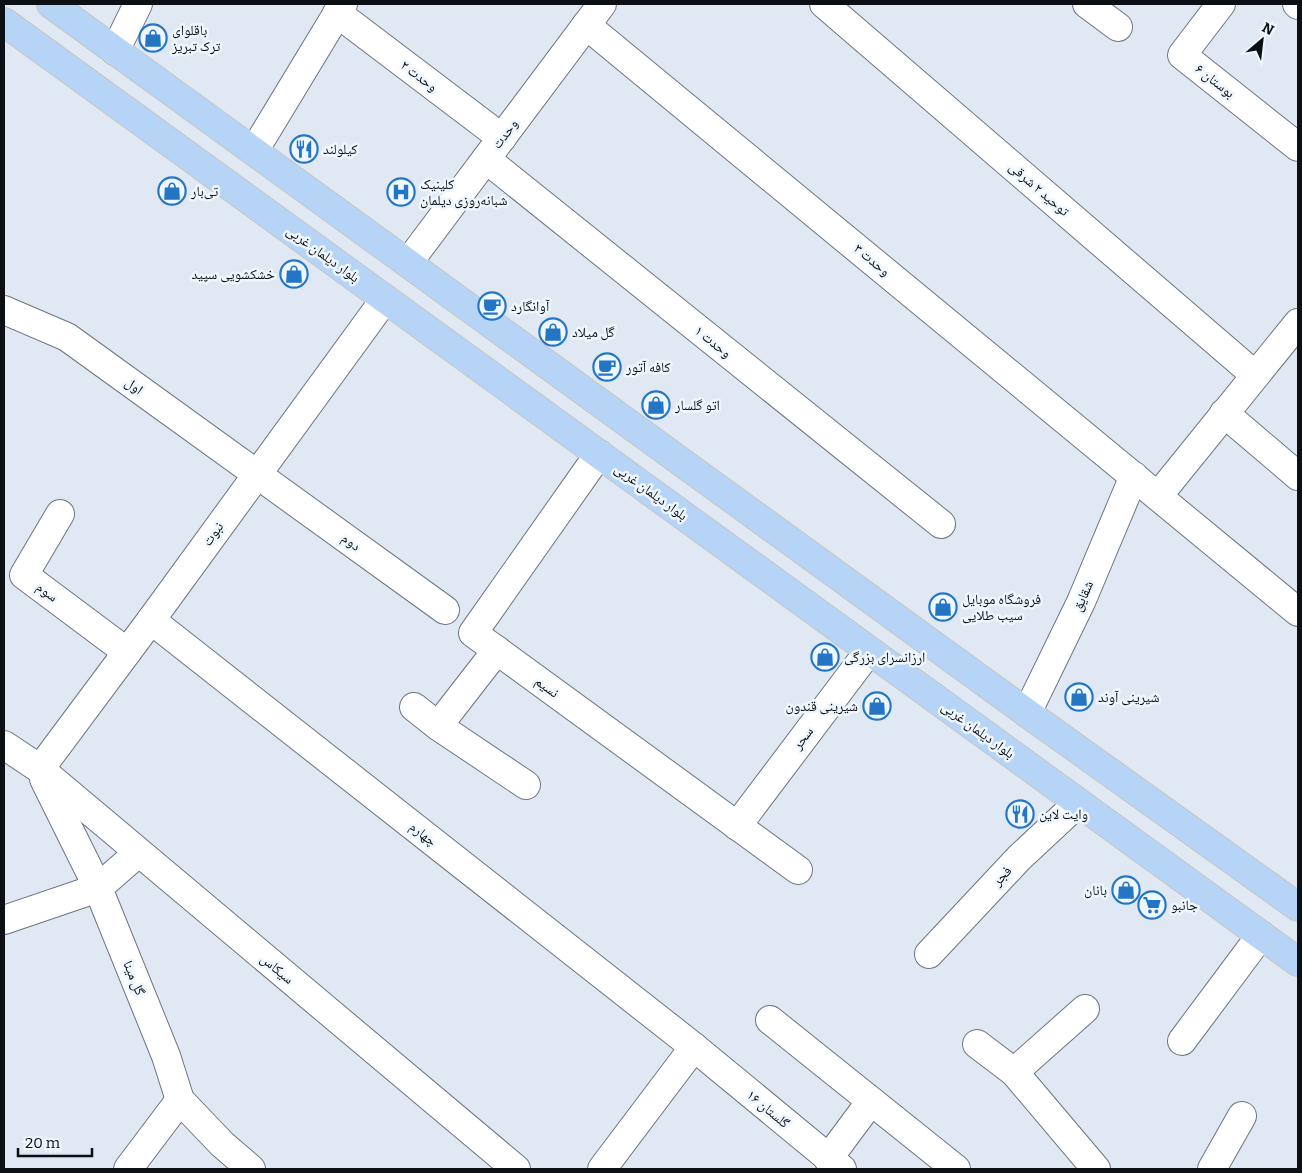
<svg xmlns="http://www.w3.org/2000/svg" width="1302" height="1173" font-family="Bitter,'Noto Naskh Arabic',serif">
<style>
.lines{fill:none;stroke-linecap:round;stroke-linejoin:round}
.minor-casing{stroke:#6d757f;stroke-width:30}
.major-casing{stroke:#c5c5c6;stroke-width:30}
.minor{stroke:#fff;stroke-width:28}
.major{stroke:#b6d4f5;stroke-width:28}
.labels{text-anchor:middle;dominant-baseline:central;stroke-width:5;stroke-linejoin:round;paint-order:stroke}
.poi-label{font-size:14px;fill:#0c0f13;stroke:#eef6fe;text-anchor:start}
.street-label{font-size:14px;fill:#0c0f13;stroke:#eef6fe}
</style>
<rect width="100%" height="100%" fill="#e0e9f3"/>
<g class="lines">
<!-- minor casing -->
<g class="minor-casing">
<g id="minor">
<polyline points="824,4 1255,375"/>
<polyline points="1087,4 1118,27"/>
<polyline points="1221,4 1182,55 1298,147"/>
<polyline points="1297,4 1298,5"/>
<polyline points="337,13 502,138"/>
<polyline points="586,25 1298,612"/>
<polyline points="115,51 138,4"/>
<polyline points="254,151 343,4"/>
<polyline points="486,159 941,524"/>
<polyline points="408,263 602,4"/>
<polyline points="4,310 67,337 445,610"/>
<polyline points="1224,413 1298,476"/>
<polyline points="599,454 473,633 798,870"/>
<polyline points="1158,496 1298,323"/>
<polyline points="60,514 24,575 127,652"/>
<polyline points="151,620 694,1047 842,1169"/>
<polyline points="414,707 438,726 526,785"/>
<polyline points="1027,713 1081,602 1134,476"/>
<polyline points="438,726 497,650"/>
<polyline points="4,745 40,769 516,1169"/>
<polyline points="40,769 151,620 385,299"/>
<polyline points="44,779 98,888 166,1056 180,1100 222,1144 251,1169"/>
<polyline points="737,826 869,651"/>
<polyline points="4,920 98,888 138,853"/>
<polyline points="929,954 1019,858 1078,803"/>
<polyline points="770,1020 956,1169"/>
<polyline points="1182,1041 1261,935"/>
<polyline points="977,1044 1014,1072 1096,1169"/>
<polyline points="1014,1072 1085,1009"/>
<polyline points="828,1159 871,1101"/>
<polyline points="128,1169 180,1100"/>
<polyline points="602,1169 694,1047"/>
<polyline points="1212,1169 1242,1116"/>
</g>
</g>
<!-- major casing -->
<g class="major-casing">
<g id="major">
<polyline points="51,4 1027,713 1298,907"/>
<polyline points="4,22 1298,962"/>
</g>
</g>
<!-- minor -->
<use href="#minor" class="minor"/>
<!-- major -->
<use href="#major" class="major"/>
</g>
<!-- icons -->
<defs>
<g id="shop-ring" transform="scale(1.4375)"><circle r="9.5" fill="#eef6fe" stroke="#2476c5" stroke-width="1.5"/><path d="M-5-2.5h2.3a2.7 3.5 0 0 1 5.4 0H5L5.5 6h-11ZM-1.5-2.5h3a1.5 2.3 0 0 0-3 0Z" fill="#2476c5"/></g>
<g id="restaurant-ring" transform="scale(1.4375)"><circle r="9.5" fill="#eef6fe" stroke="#2476c5" stroke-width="1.5"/><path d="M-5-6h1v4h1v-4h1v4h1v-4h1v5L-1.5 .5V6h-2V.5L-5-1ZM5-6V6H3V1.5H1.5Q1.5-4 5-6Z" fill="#2476c5"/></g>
<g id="hospital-ring" transform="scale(1.4375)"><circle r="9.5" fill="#eef6fe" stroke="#2476c5" stroke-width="1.5"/><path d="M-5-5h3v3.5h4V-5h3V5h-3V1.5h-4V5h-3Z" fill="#2476c5"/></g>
<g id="cafe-ring" transform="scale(1.4375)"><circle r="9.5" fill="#eef6fe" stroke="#2476c5" stroke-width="1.5"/><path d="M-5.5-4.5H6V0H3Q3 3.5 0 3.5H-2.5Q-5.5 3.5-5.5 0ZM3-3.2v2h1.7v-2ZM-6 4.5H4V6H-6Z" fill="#2476c5"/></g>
<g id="supermarket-ring" transform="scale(1.4375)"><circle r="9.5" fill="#eef6fe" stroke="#2476c5" stroke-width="1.5"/><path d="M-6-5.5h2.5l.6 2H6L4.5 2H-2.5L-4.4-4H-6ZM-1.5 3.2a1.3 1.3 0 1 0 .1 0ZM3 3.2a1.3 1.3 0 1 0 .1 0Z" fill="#2476c5"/></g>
</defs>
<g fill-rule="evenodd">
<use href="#shop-ring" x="153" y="38"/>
<use href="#restaurant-ring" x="304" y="149"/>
<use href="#shop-ring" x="172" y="191"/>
<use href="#hospital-ring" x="401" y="192"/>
<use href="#shop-ring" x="294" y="274"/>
<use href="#cafe-ring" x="492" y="306"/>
<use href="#shop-ring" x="553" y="332"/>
<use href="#cafe-ring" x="607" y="367"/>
<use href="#shop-ring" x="656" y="405"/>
<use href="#shop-ring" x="943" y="607"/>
<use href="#shop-ring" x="825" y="657"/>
<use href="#shop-ring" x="1079" y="697"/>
<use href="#shop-ring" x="877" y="706"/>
<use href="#restaurant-ring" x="1020" y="814"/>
<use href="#shop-ring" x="1126" y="890"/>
<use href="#supermarket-ring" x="1152" y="905"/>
</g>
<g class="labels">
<!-- poi labels -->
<g class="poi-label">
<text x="172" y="30">باقلوای<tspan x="172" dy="16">ترک تبریز</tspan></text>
<text x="323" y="149">کیلولند</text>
<text x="420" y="184">کلینیک<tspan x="420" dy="16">شبانه‌روزی دیلمان</tspan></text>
<text x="191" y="191">تی‌بار</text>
<text x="275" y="274" text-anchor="end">خشکشویی سپید</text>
<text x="511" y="306">آوانگارد</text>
<text x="572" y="332">گل میلاد</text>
<text x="626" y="367">کافه آتور</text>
<text x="675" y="405">اتو گلسار</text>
<text x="962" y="599">فروشگاه موبایل<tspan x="962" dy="16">سیب طلایی</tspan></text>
<text x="844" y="657">ارزانسرای بزرگی</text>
<text x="1098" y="697">شیرینی آوند</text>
<text x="858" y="706" text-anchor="end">شیرینی قندون</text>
<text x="1039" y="814">وایت لاین</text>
<text x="1107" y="890" text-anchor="end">بانان</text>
<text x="1171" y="905">جانبو</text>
</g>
<!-- street labels -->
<g class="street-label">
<text transform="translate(419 76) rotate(37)">وحدت ۲</text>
<text transform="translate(1215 81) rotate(38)">بوستان ۶</text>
<text transform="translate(505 134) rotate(-53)">وحدت</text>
<text transform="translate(1039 189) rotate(41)">توحید ۲ شرقی</text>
<text transform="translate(323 254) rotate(36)">بلوار دیلمان غربی</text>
<text transform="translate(872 260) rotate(40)">وحدت ۳</text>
<text transform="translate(713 342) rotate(39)">وحدت ۱</text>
<text transform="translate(134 386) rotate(36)">اول</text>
<text transform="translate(651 492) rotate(36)">بلوار دیلمان غربی</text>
<text transform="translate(213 534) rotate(-54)">نبوت</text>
<text transform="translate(351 542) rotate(36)">دوم</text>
<text transform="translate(47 592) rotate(37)">سوم</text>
<text transform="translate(1083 596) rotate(-66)">شقایق</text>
<text transform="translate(547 687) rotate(36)">نسیم</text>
<text transform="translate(978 730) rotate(36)">بلوار دیلمان غربی</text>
<text transform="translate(803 738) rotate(-53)">سحر</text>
<text transform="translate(423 834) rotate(38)">چهارم</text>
<text transform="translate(1002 876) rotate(-47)">فجر</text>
<text transform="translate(277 969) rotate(40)">سیکاس</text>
<text transform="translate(134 978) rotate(68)">گل مینا</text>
<text transform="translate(768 1109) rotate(40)">گلستان ۱۶</text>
</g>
</g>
<!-- border -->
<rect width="1302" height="1173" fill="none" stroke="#0c0f13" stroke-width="10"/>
<!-- north arrow -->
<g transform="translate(1262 40) rotate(28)" stroke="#eef6fe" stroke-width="4" paint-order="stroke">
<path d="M0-4L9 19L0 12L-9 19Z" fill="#0c0f13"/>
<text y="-8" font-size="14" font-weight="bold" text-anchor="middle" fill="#0c0f13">N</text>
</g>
<!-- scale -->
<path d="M18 1148v8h74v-8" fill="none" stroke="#0c0f13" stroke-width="2.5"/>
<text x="25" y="1148" font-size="15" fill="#0c0f13" stroke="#eef6fe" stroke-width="4" paint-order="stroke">20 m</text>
</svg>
